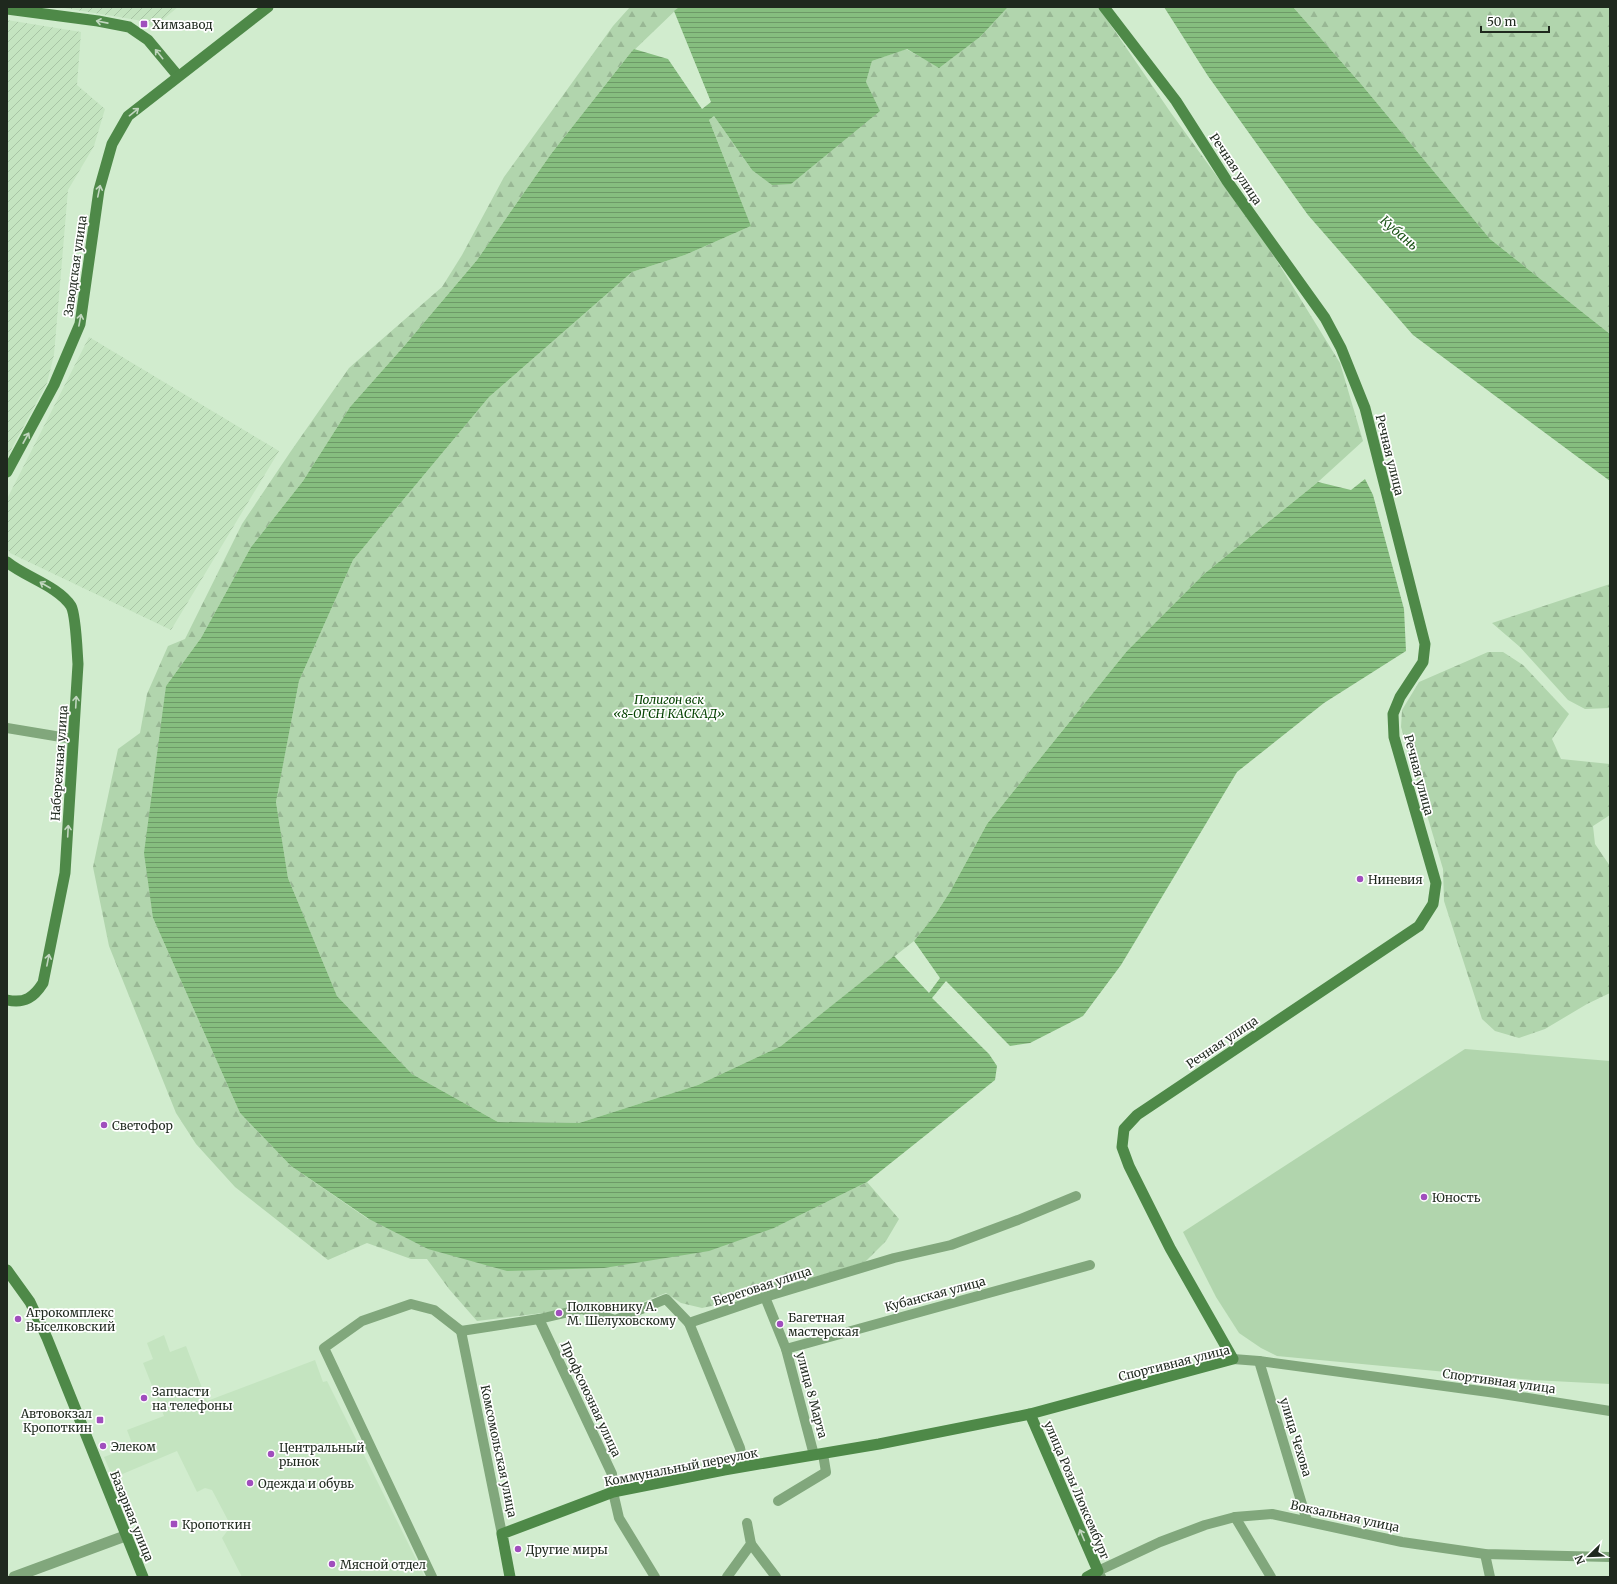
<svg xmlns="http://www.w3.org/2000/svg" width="1617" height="1584" font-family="Merriweather,serif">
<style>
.built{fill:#c4e4c0}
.industrial{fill:url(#industrial-furrows)}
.forest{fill:url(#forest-firs)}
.garden{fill:#b1d5ad}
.water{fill:url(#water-rules)}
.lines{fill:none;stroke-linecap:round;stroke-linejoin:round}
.minor{stroke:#81a77c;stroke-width:10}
.tertiary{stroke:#81a77c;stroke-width:11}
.secondary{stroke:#4e8948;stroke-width:11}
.oneway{stroke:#c1d6bf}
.poi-dot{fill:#a04ebd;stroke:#fff;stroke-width:1.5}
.labels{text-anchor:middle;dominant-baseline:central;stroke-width:3.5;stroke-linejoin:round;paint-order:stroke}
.poi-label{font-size:12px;fill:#1f291e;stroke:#fff;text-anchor:start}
.street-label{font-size:12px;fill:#1f291e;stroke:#fff}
.park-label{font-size:12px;font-style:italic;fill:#064302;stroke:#fff}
.water-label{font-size:13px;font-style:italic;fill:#1c5417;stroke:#fff}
</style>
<defs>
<pattern id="industrial-furrows" width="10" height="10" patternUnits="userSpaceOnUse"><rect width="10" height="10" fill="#c4e4c0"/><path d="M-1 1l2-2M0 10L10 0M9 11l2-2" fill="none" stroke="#a8c4a5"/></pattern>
<pattern id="forest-firs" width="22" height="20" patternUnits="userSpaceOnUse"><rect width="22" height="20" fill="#b1d5ad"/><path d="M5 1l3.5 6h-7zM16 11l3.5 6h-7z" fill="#98b794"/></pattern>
<pattern id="water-rules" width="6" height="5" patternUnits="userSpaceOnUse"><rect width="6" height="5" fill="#86be7f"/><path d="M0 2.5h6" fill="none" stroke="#6d9a67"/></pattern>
</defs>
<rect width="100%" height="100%" fill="#d1ecce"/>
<!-- built -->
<polygon class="built" points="164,1335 170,1352 186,1346 207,1401 315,1360 323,1382 327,1381 425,1577 242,1577 222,1538 231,1526 212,1490 205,1488 197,1492 177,1451 113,1478 104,1457 133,1446 127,1430 164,1416 143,1363 153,1359 147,1343"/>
<!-- industrial -->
<g class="industrial">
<polygon points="58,7 178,7 154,27 137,20"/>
<polygon points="7,20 81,32 77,85 105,109 94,146 68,190 54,355 47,383 7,457"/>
<polygon points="89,337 279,451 171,630 10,553 7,549 7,499"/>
</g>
<!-- forest -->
<g class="forest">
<polygon points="630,7 679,7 628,56 551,154 477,260 405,345 350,407 303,481 251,547 201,638 166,686 153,918 240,1113 291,1166 368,1219 774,1228 867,1182 899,1219 886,1241 865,1262 735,1301 702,1308 681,1303 666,1293 615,1313 579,1303 559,1311 477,1321 449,1289 427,1259 411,1259 367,1243 328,1260 235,1187 196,1144 176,1113 109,946 93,867 118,749 140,733 147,694 168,646 185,639 242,524 291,451 349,368 442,287 462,255 504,177 613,26"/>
<polygon points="1008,7 1098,7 1099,8 1171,113 1269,248 1340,363 1363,441 1318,482 1204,574 1127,651 987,824 950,892 935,915 914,941 781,1046 698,1085 579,1123 498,1122 412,1074 337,996 288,878 276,802 299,681 353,560 489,397 632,272 685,255 751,226 709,120 714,116 752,170 866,82 872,61 906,49 939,67 980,37"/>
<polygon points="1293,7 1610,7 1610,334 1490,239 1361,84"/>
<polygon points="1610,584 1610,708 1585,709 1568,700 1520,647 1492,623"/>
<polygon points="1488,652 1503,652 1523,665 1569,714 1552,739 1561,759 1610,764 1610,815 1593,826 1595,844 1610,866 1610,993 1587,1004 1545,1029 1519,1038 1495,1031 1482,1019 1444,901 1443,869 1401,727 1402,710 1419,682"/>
</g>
<!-- garden -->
<polygon class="garden" points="1465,1049 1610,1061 1610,1384 1532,1380 1277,1356 1261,1348 1239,1333 1216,1297 1183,1232"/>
<!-- water -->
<g class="water">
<polygon points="679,7 1008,7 980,37 939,68 907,49 872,61 866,82 880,111 791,184 772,185 752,170 714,116 709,120 751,226 685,255 632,272 489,397 353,560 299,681 276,802 288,878 337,996 412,1074 498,1122 579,1123 698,1085 781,1046 894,956 929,993 940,978 914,941 935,915 950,892 987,824 1127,651 1204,574 1318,482 1351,490 1365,479 1373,495 1404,609 1406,651 1324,703 1237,772 1121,965 1083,1016 1030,1043 1010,1046 946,981 932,998 989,1054 997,1066 995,1080 867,1182 774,1228 709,1251 604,1268 507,1271 428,1249 369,1219 291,1166 240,1113 153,918 144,853 166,686 201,638 251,547 303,481 350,407 405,345 477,260 551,154 628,56 634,49 668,59 702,109 711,102 674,11"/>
<polygon points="1164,7 1293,7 1361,84 1490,239 1610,334 1610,481 1413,335 1308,215 1208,76"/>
</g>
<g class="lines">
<!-- minor -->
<g class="minor">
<polyline points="7,728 73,739"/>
<polyline points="765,1297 786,1349 814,1455"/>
<polyline points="539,1319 612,1474 613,1492 619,1518 655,1577"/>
<polyline points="689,1323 740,1448 744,1466"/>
<polyline points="461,1331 539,1319 582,1309 615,1320 666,1299 689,1323 765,1297 894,1258 951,1245 1018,1220 1076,1196"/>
<polyline points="461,1331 502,1534"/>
<polyline points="786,1349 1090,1265"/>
<polyline points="1233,1359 1259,1361 1496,1393 1610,1411"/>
<polyline points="1259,1361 1307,1521"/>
<polyline points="778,1501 826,1472 823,1454"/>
<polyline points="1235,1517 1271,1577"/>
<polyline points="751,1544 776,1577"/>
<polyline points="1485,1554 1490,1577"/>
<polyline points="432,1577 324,1348 362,1321 411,1304 434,1310 461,1331"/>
<polyline points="727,1577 751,1544 747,1523"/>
<polyline points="1101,1577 1098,1571 1160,1542 1205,1525 1235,1517 1272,1514 1402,1542 1485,1554 1610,1557"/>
</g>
<!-- tertiary -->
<polyline class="tertiary" points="14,1577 125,1536"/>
<!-- secondary -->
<g class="secondary">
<polyline points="7,9 98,21 129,27 148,40 178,76"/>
<polyline points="7,472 54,385 80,324 99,190 112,144 128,116 268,7"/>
<path d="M7 562C25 577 58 586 71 606 76 615 77 651 78 664L65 873 43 983C34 997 25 1004 7 1000"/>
<polyline points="7,1270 30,1302 47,1338 143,1577"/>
<polyline points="1030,1414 1098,1571 1087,1577"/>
<polyline points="510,1577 502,1534 613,1492 724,1470 879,1444 1030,1414 1233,1359 1170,1248 1129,1166 1122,1147 1124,1129 1137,1115 1419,926 1433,904 1436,883 1394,737 1393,714 1400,697 1423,662 1425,644 1365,408 1341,348 1325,318 1227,181 1176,101 1104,7"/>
</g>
</g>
<!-- one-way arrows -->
<defs><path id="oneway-shaft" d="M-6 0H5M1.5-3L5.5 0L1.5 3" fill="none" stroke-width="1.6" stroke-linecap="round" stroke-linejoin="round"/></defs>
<g class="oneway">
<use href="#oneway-shaft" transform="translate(102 22) rotate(-169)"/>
<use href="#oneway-shaft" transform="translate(159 54) rotate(-129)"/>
<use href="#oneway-shaft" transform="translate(134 112) rotate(-39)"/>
<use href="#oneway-shaft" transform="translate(99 191) rotate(-78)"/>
<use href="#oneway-shaft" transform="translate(80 320) rotate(-79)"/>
<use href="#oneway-shaft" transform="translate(26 438) rotate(-61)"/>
<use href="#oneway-shaft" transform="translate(45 585) rotate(-150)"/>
<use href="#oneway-shaft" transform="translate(76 702) rotate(-87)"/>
<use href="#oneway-shaft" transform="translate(68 831) rotate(-87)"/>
<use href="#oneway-shaft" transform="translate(48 960) rotate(-79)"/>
<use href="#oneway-shaft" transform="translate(1082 1535) rotate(-113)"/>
</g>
<!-- markers -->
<g class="poi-dot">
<rect x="140" y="20" width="8" height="8" rx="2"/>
<circle cx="1360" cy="879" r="4"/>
<circle cx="104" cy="1125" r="4"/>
<circle cx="1424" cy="1197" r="4"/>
<circle cx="559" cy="1313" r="4"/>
<circle cx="18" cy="1319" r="4"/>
<circle cx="780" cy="1324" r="4"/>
<circle cx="144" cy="1398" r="4"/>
<rect x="96" y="1416" width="8" height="8" rx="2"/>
<circle cx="103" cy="1446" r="4"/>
<circle cx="271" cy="1454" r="4"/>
<circle cx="250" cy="1483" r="4"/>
<rect x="170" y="1520" width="8" height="8" rx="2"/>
<circle cx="518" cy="1549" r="4"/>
<circle cx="332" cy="1564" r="4"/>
</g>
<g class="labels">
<!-- poi labels -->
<g class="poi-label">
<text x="152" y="24">Химзавод</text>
<text x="1368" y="879">Ниневия</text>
<text x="112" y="1125">Светофор</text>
<text x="1432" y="1197">Юность</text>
<text x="567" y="1306">Полковнику А.<tspan x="567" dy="14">М. Шелуховскому</tspan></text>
<text x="26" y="1312">Агрокомплекс<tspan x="26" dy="14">Выселковский</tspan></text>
<text x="788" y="1317">Багетная<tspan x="788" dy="14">мастерская</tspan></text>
<text x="152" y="1391">Запчасти<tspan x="152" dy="14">на телефоны</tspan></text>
<text x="92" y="1413" text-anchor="end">Автовокзал<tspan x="92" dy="14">Кропоткин</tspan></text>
<text x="111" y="1446">Элеком</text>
<text x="279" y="1447">Центральный<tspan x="279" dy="14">рынок</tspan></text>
<text x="258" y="1483">Одежда и обувь</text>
<text x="182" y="1524">Кропоткин</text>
<text x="526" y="1549">Другие миры</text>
<text x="340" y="1564">Мясной отдел</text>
</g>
<!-- street labels -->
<g class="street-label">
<text transform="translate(1236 169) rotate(56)">Речная улица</text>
<text transform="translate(75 266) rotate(-82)">Заводская улица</text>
<text transform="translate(1390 455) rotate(76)">Речная улица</text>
<text transform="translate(59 763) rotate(-86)">Набережная улица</text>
<text transform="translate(1419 775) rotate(75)">Речная улица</text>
<text transform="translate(1222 1042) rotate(-34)">Речная улица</text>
<text transform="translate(762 1286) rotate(-18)">Береговая улица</text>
<text transform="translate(935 1294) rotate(-15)">Кубанская улица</text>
<text transform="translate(1174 1363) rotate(-14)">Спортивная улица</text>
<text transform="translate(1499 1381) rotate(8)">Спортивная улица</text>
<text transform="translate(812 1395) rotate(75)">улица 8 Марта</text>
<text transform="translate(591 1399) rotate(65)">Профсоюзная улица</text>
<text transform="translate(1296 1437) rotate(73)">улица Чехова</text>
<text transform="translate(499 1451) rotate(78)">Комсомольская улица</text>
<text transform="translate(681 1467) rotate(-11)">Коммунальный переулок</text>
<text transform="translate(1077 1490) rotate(67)">улица Розы Люксембург</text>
<text transform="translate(132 1516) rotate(68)">Базарная улица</text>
<text transform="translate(1345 1516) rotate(12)">Вокзальная улица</text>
</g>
<!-- park labels -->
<g class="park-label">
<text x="669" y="699">Полигон вск<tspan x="669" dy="14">«8-ОГСН КАСКАД»</tspan></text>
</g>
<!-- water labels -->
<g class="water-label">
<text transform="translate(1399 233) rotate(41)">Кубань</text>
</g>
</g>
<!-- border -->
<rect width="1617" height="1584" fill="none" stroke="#1f291e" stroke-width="16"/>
<!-- north arrow -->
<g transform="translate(1589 1556) rotate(247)" stroke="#ffffff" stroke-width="3" paint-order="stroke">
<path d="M0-3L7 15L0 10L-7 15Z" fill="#1f291e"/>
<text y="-6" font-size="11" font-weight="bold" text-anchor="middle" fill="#1f291e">N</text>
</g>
<!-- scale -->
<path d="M1481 26v6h68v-6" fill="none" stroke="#1f291e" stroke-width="2"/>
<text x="1487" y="26" font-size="12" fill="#1f291e" stroke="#ffffff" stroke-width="3" paint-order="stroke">50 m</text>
</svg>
